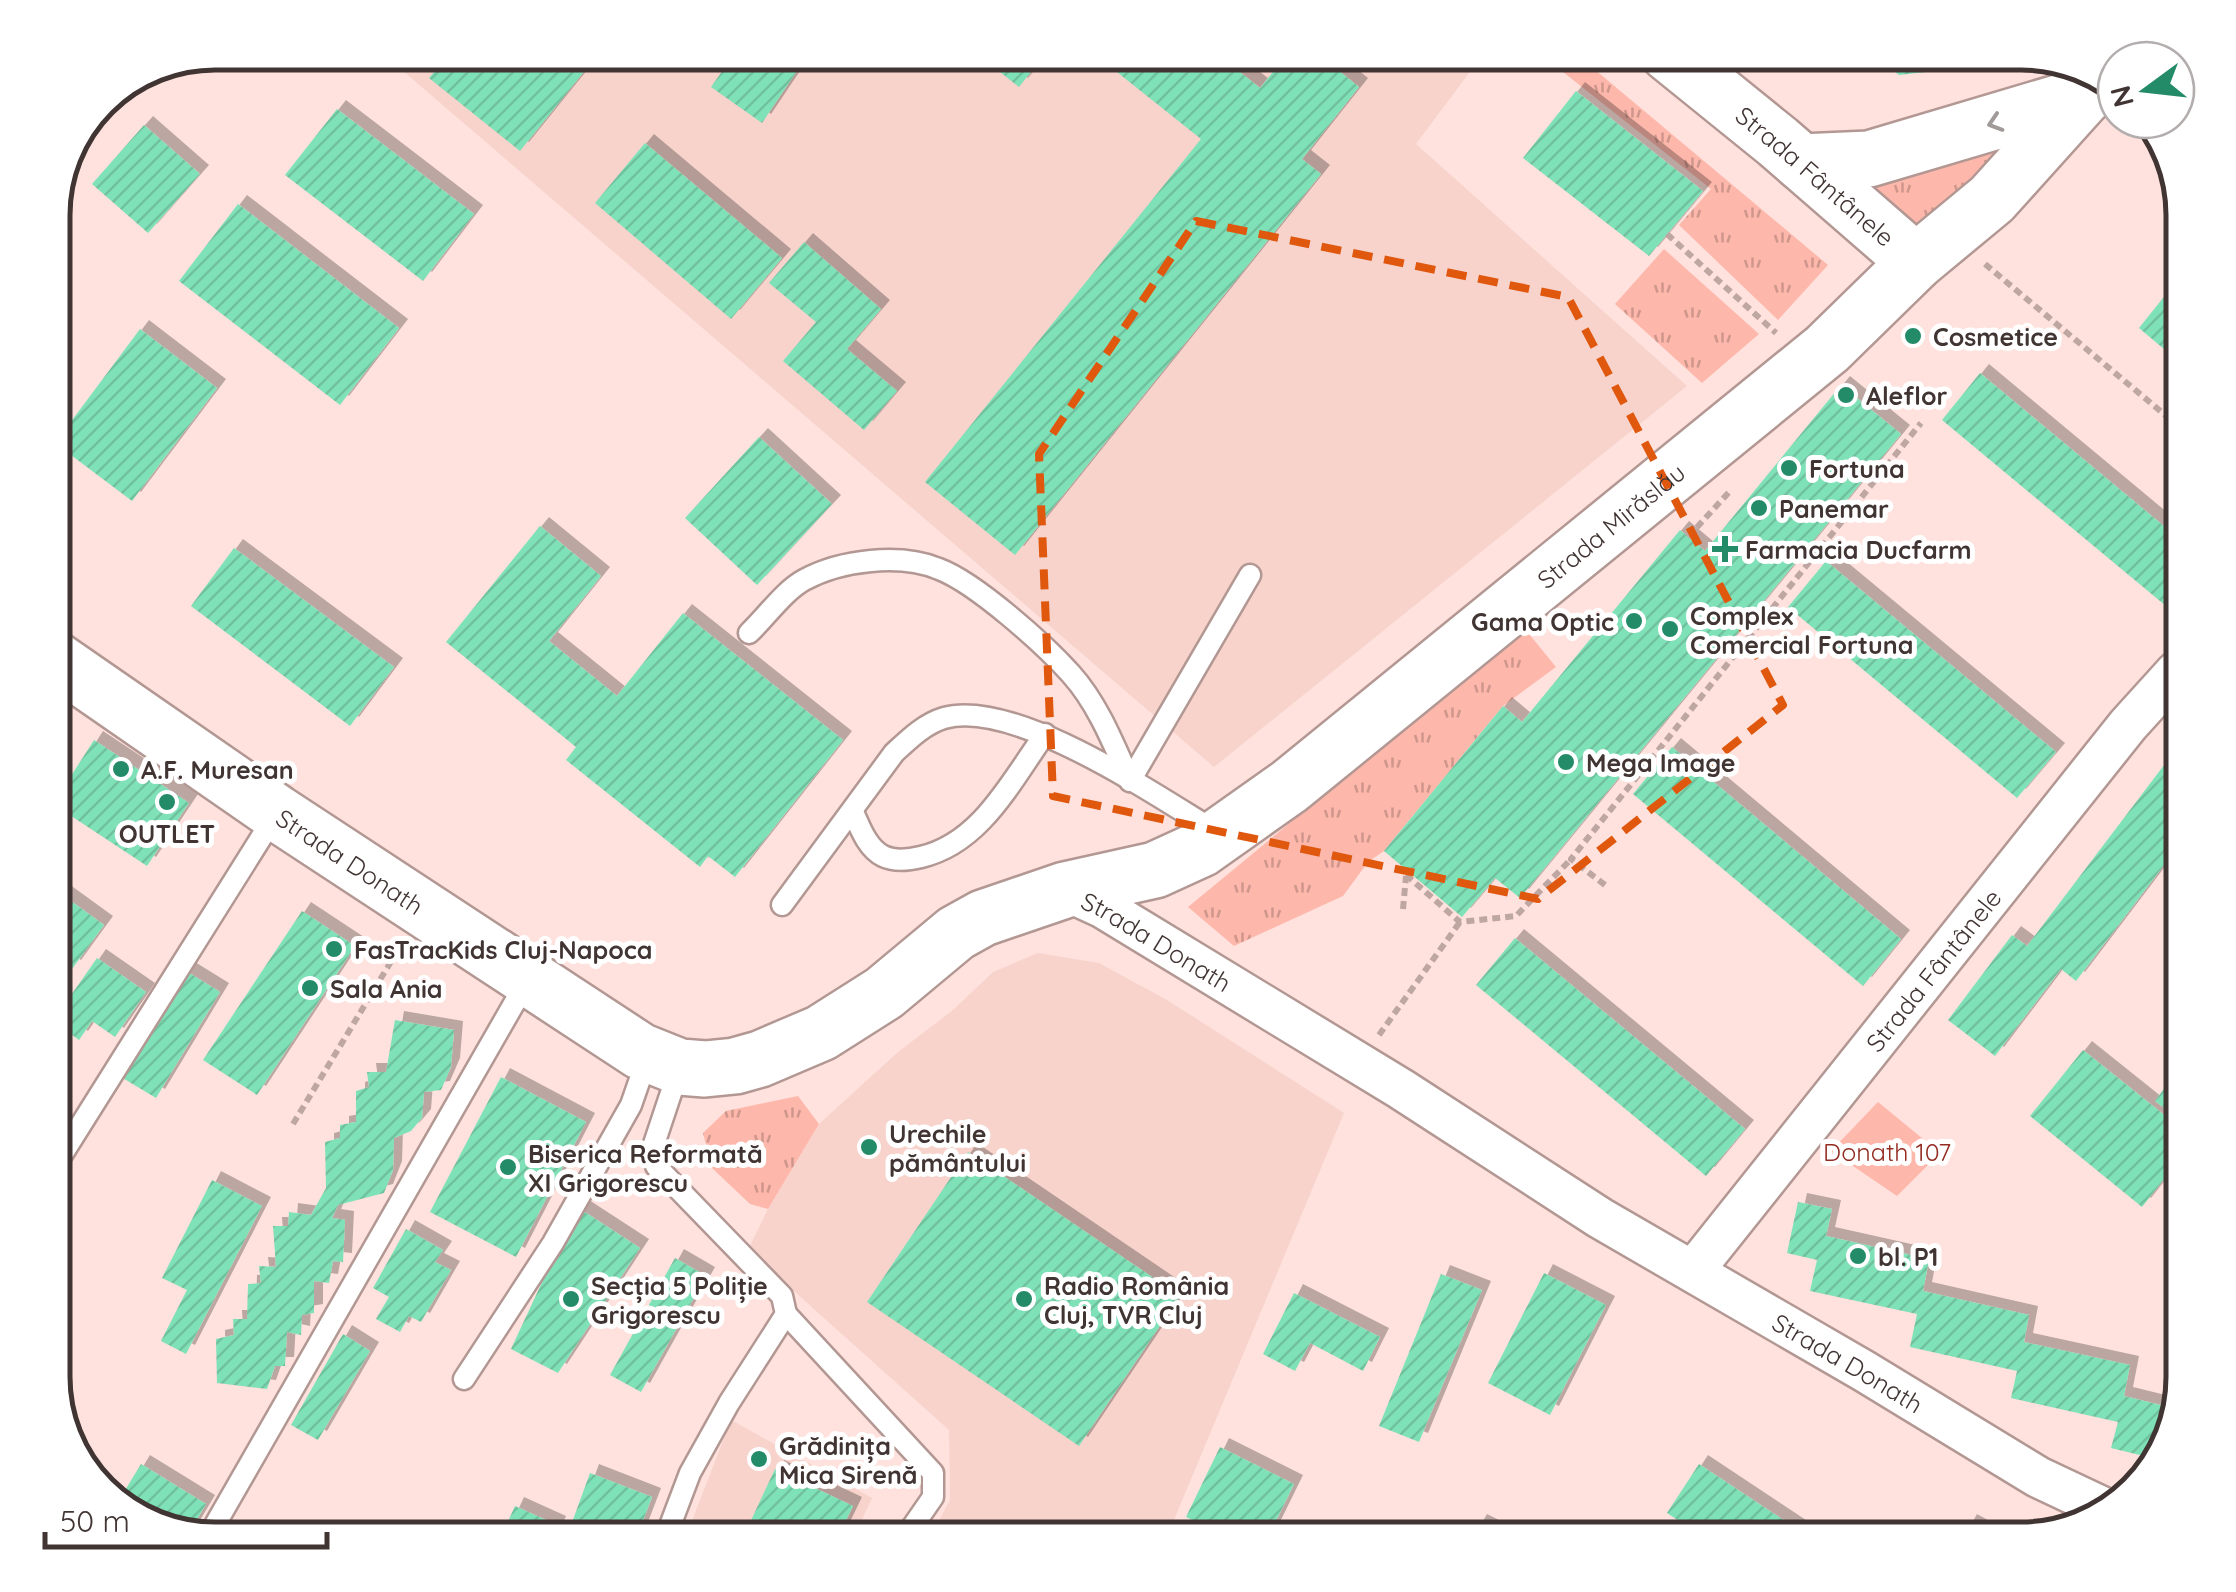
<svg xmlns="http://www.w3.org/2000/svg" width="2236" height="1592" font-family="Quicksand,sans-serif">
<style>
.built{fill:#f7d3cc}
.grass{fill:url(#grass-tufts)}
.park{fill:#feb7ab}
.building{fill:url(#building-hatch);filter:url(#shadow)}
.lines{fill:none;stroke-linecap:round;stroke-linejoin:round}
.service-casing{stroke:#b29793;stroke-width:25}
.minor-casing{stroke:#b29793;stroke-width:45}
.secondary-casing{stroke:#b29793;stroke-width:60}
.path{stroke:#bea7a3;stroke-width:6;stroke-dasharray:8 5;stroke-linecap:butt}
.service{stroke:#fff;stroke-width:20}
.minor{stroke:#fff;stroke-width:40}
.secondary{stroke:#fff;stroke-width:55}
.oneway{stroke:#a09a99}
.marked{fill:none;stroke:#e0570e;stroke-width:8;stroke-dasharray:20 12;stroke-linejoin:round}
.poi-dot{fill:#238b67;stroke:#fff;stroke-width:4}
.labels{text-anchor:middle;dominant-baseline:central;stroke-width:10;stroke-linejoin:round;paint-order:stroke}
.street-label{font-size:25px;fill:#413533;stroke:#fff}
.poi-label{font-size:25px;font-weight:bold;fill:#413533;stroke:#fff;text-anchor:start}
.park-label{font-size:25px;fill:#932c21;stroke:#fff}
.rim{fill:none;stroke:#413533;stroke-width:5}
</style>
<defs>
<pattern id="grass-tufts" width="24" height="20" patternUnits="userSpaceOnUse" patternTransform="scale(2.5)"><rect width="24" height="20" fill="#feb7ab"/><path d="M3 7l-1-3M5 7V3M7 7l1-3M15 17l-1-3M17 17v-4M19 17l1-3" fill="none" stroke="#cf968c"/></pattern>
<pattern id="building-hatch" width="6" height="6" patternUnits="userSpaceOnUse" patternTransform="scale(2.5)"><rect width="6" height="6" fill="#7fe1b8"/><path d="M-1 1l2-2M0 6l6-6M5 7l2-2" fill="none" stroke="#6fc29f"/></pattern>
<filter id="shadow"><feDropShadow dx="9" dy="-9" stdDeviation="0" flood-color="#0004"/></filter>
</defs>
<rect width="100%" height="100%" fill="#ffe2dd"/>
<!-- built -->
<g class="built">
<polygon points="382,53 1484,53 1416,144 1687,386 1214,767"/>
<polygon points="1038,953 1099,963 1167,1000 1344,1113 1166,1539 929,1539 950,1500 949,1430 748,1250 768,1209 819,1124 898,1052 953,1010 993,972"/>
<polygon points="731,1420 872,1498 853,1539 685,1539"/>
</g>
<!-- grass -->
<g class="grass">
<polygon points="1539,53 1575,53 1828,265 1778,320 1679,225 1711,189"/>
<polygon points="2029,132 1915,234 1858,185"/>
<polygon points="1664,249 1759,334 1702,383 1615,304"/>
<polygon points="1525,629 1556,667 1503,706 1384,851 1368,862 1343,896 1234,946 1188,907"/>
<polygon points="798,1096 819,1124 768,1209 750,1204 712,1168 703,1133 726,1111"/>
</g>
<!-- park -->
<polygon class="park" points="1878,1102 1940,1153 1897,1196 1831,1151"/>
<!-- building -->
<g class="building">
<polygon points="451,53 599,53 520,151 429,78"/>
<polygon points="735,53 795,53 805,59 762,123 711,87"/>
<polygon points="976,53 1046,53 1019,87"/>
<polygon points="1093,53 1216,53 1260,88 1288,53 1317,53 1359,87 1302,159 1321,174 1015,555 925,482 1201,139"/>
<polygon points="1871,53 2021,53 2040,59 1899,75"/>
<polygon points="1576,91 1703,191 1649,256 1523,158"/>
<polygon points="337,109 474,214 423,281 285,175"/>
<polygon points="144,125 200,174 148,233 92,184"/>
<polygon points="645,143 782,258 731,319 595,203"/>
<polygon points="238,204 399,328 340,405 179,281"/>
<polygon points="804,242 881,309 847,349 897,391 864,430 783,361 816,322 769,283"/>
<polygon points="2183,273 2183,365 2139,328"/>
<polygon points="140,329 217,388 132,501 55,443"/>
<polygon points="1980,373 2183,542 2183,598 2172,611 1942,420"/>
<polygon points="1841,385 1901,434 1520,898 1495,878 1462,917 1384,851 1503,706 1522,722 1680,530 1705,551"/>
<polygon points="759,437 832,504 757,585 685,518"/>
<polygon points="540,526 601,576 549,641 617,696 683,613 843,740 735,877 708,856 700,867 566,760 576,747 446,642"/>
<polygon points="234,548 394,667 350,726 191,606"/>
<polygon points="1826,561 2056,752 2017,798 1788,607"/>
<polygon points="94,740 189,803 147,866 53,804"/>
<polygon points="2183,740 2183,840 2076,981 2061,969 1995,1056 1948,1020 2012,935 2027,946"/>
<polygon points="1672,747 1901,939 1863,986 1633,794"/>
<polygon points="53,888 104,925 72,969 55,957 53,960"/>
<polygon points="302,911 355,946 257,1095 203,1060"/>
<polygon points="1515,938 1745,1129 1706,1176 1476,985"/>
<polygon points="97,958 146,992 115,1037 92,1021 79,1040 53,1021"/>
<polygon points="186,971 220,992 156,1098 121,1077"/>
<polygon points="395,1020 454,1030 451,1067 441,1090 424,1092 422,1118 411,1131 394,1138 393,1170 384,1193 338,1205 332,1218 345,1220 343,1262 333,1261 329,1283 314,1281 314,1313 302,1315 301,1335 287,1332 285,1366 275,1366 267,1389 217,1383 216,1339 234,1335 233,1319 247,1319 248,1284 261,1283 259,1266 276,1267 273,1226 288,1226 289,1212 311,1215 326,1188 325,1142 340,1138 340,1125 356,1122 356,1091 369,1087 367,1072 386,1072"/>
<polygon points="2083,1050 2183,1130 2183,1155 2142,1207 2030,1116"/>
<polygon points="2174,1075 2183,1082 2183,1122 2155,1101"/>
<polygon points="501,1077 586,1122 516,1257 430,1212"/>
<polygon points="968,1152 1180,1296 1079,1446 867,1302"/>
<polygon points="212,1180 262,1206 186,1354 161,1341 187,1290 162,1278"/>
<polygon points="1798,1202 1832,1209 1826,1236 1929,1259 1923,1291 2029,1315 2024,1342 2130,1365 2124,1396 2173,1408 2156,1459 2111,1448 2118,1422 2011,1398 2017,1371 1910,1347 1917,1314 1810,1291 1817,1260 1787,1253"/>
<polygon points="577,1207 640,1248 558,1373 511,1349"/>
<polygon points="406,1229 443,1250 435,1262 451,1270 421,1322 409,1316 400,1332 376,1319 389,1297 373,1288"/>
<polygon points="675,1258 706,1276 641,1392 610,1375"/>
<polygon points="1544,1273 1606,1305 1550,1415 1488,1383"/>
<polygon points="1441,1274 1482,1290 1419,1442 1379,1426"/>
<polygon points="1294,1293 1380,1337 1363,1371 1310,1343 1295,1371 1263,1354"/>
<polygon points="343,1334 370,1351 318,1440 291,1425"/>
<polygon points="1220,1447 1294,1484 1267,1539 1231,1539 1186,1517"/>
<polygon points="141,1464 206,1504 190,1531 116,1505"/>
<polygon points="1699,1464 1812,1539 1706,1539 1667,1513"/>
<polygon points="775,1469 853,1506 837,1539 768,1539 747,1529"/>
<polygon points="590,1473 652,1497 636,1539 566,1539"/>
<polygon points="515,1506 557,1525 551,1539 500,1539"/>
<polygon points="1478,1523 1510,1539 1469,1539"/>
<polygon points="1968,1523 1997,1539 1959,1539"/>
</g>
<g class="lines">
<!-- service casing -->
<g class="service-casing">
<g id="service">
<path d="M749 633C766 617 784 591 804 580 841 560 900 553 939 569 976 583 1044 644 1071 674 1098 704 1114 745 1130 781"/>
<polyline points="1130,781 1250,575"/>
<path d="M853 812C860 827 867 848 883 856 895 862 909 860 921 857 981 843 1011 781 1045 734"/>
<path d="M782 905 894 753C908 740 924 724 944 718 1014 698 1155 795 1215 831"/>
<polyline points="53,1169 276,814"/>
<polyline points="786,1314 933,1473 933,1497 904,1539"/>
<polyline points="464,1379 553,1243 631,1105 648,1056"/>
<polyline points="208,1537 527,981"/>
<polyline points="665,1539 690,1473 729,1403 786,1314 782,1296 656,1166 653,1147 679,1069"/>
</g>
</g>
<!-- minor casing -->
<g class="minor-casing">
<g id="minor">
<path id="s1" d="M1065 890 1102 907 1401 1089 1600 1218 1864 1371 2038 1477 2108 1510"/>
<path id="s2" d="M1693 1271 2128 725 2176 672"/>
</g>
</g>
<!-- secondary casing -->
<g class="secondary-casing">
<g id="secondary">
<path id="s3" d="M1668 53 1778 142 1916 262"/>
<polyline points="1801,162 1869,159 2088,94"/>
<path id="s4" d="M53 658 277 813 640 1051 680 1067 705 1069 735 1066 760 1059 821 1033 884 993 956 933 983 918 1065 890 1155 870 1201 849 1290 786 1827 349 1916 262 1992 199 2100 79"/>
</g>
</g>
<!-- path -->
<g class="path">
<polyline points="1667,234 1776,333"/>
<polyline points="1985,264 2183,430"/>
<polyline points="1688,537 1731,490"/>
<polyline points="1406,875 1460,922 1516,916 1571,859"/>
<polyline points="1605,885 1571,859 1921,423"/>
<polyline points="1403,909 1406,876"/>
<polyline points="1379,1035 1460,922"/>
<polyline points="293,1124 401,945"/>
<polyline points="2167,1258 2183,1244"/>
</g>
<!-- service -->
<use href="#service" class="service"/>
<!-- minor -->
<use href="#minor" class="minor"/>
<!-- secondary -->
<use href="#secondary" class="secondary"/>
</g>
<!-- one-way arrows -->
<defs><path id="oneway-chevron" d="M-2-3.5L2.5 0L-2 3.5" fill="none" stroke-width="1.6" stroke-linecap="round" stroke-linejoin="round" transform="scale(2.5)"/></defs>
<use class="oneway" href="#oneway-chevron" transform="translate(1995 123) rotate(162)"/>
<!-- marked area -->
<path class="marked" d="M1196 221 1568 297 1783 705 1538 899 1053 796 1039 454Z"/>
<!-- markers -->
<g class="poi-dot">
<circle cx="1913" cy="336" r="10"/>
<circle cx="1846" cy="395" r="10"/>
<circle cx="1789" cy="468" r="10"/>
<circle cx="1759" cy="508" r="10"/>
<path d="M1720 534h10v10h10v10h-10v10h-10v-10h-10v-10h10z"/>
<circle cx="1634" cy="621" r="10"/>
<circle cx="1670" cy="629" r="10"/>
<circle cx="1566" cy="762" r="10"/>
<circle cx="121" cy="769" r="10"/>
<circle cx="167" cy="802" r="10"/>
<circle cx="334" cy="949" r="10"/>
<circle cx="310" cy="988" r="10"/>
<circle cx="869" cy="1147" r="10"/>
<circle cx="508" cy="1167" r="10"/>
<circle cx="1858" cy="1256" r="10"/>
<circle cx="571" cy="1299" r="10"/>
<circle cx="1024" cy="1299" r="10"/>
<circle cx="759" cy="1459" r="10"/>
</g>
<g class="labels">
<!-- street labels -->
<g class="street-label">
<text stroke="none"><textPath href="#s3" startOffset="192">Strada Fântânele</textPath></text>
<text stroke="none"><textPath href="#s4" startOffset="1848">Strada Mirăslău</textPath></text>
<text stroke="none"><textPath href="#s4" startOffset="360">Strada Donath</textPath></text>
<text stroke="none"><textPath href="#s1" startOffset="105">Strada Donath</textPath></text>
<text stroke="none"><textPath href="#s2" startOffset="385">Strada Fântânele</textPath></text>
<text stroke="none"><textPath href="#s1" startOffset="915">Strada Donath</textPath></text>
</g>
<!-- poi labels -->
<g class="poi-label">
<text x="1933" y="336">Cosmetice</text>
<text x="1866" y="395">Aleflor</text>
<text x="1809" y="468">Fortuna</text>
<text x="1779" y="508">Panemar</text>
<text x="1745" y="549">Farmacia Ducfarm</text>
<text x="1690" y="615">Complex<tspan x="1690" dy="29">Comercial Fortuna</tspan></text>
<text x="1614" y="621" text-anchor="end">Gama Optic</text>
<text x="1586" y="762">Mega Image</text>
<text x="141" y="769">A.F. Muresan</text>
<text x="167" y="833" text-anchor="middle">OUTLET</text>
<text x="354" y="949">FasTracKids Cluj-Napoca</text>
<text x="330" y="988">Sala Ania</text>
<text x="889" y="1133">Urechile<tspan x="889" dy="29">pământului</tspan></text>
<text x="528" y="1153">Biserica Reformată<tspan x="528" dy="29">XI Grigorescu</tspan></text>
<text x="1878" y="1256">bl. P1</text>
<text x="591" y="1285">Secția 5 Poliție<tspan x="591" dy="29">Grigorescu</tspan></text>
<text x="1044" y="1285">Radio România<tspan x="1044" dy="29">Cluj, TVR Cluj</tspan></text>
<text x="779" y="1445">Grădinița<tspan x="779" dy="29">Mica Sirenă</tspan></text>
</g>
<!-- park labels -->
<g class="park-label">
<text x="1887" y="1151">Donath 107</text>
</g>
</g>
<!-- crop -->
<path d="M0 0H2236V1592H0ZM215 70H2021A145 145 0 0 1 2166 215V1377A145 145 0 0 1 2021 1522H215A145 145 0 0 1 70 1377V215A145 145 0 0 1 215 70Z" fill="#fff" fill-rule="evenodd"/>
<path class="rim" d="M215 70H2021A145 145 0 0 1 2166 215V1377A145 145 0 0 1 2021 1522H215A145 145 0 0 1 70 1377V215A145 145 0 0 1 215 70Z"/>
<!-- north arrow -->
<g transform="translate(2146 90) rotate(255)"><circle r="48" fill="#ffffff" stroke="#b3aead" stroke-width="2.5"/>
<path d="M0-8L18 38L0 25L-18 38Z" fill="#238b67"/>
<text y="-15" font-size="28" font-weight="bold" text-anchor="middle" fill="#413533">N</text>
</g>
<!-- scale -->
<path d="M45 1532v15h282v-15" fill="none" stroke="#413533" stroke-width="5"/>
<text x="60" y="1532" font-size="30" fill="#413533" stroke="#ffffff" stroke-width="8" paint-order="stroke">50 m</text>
</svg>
